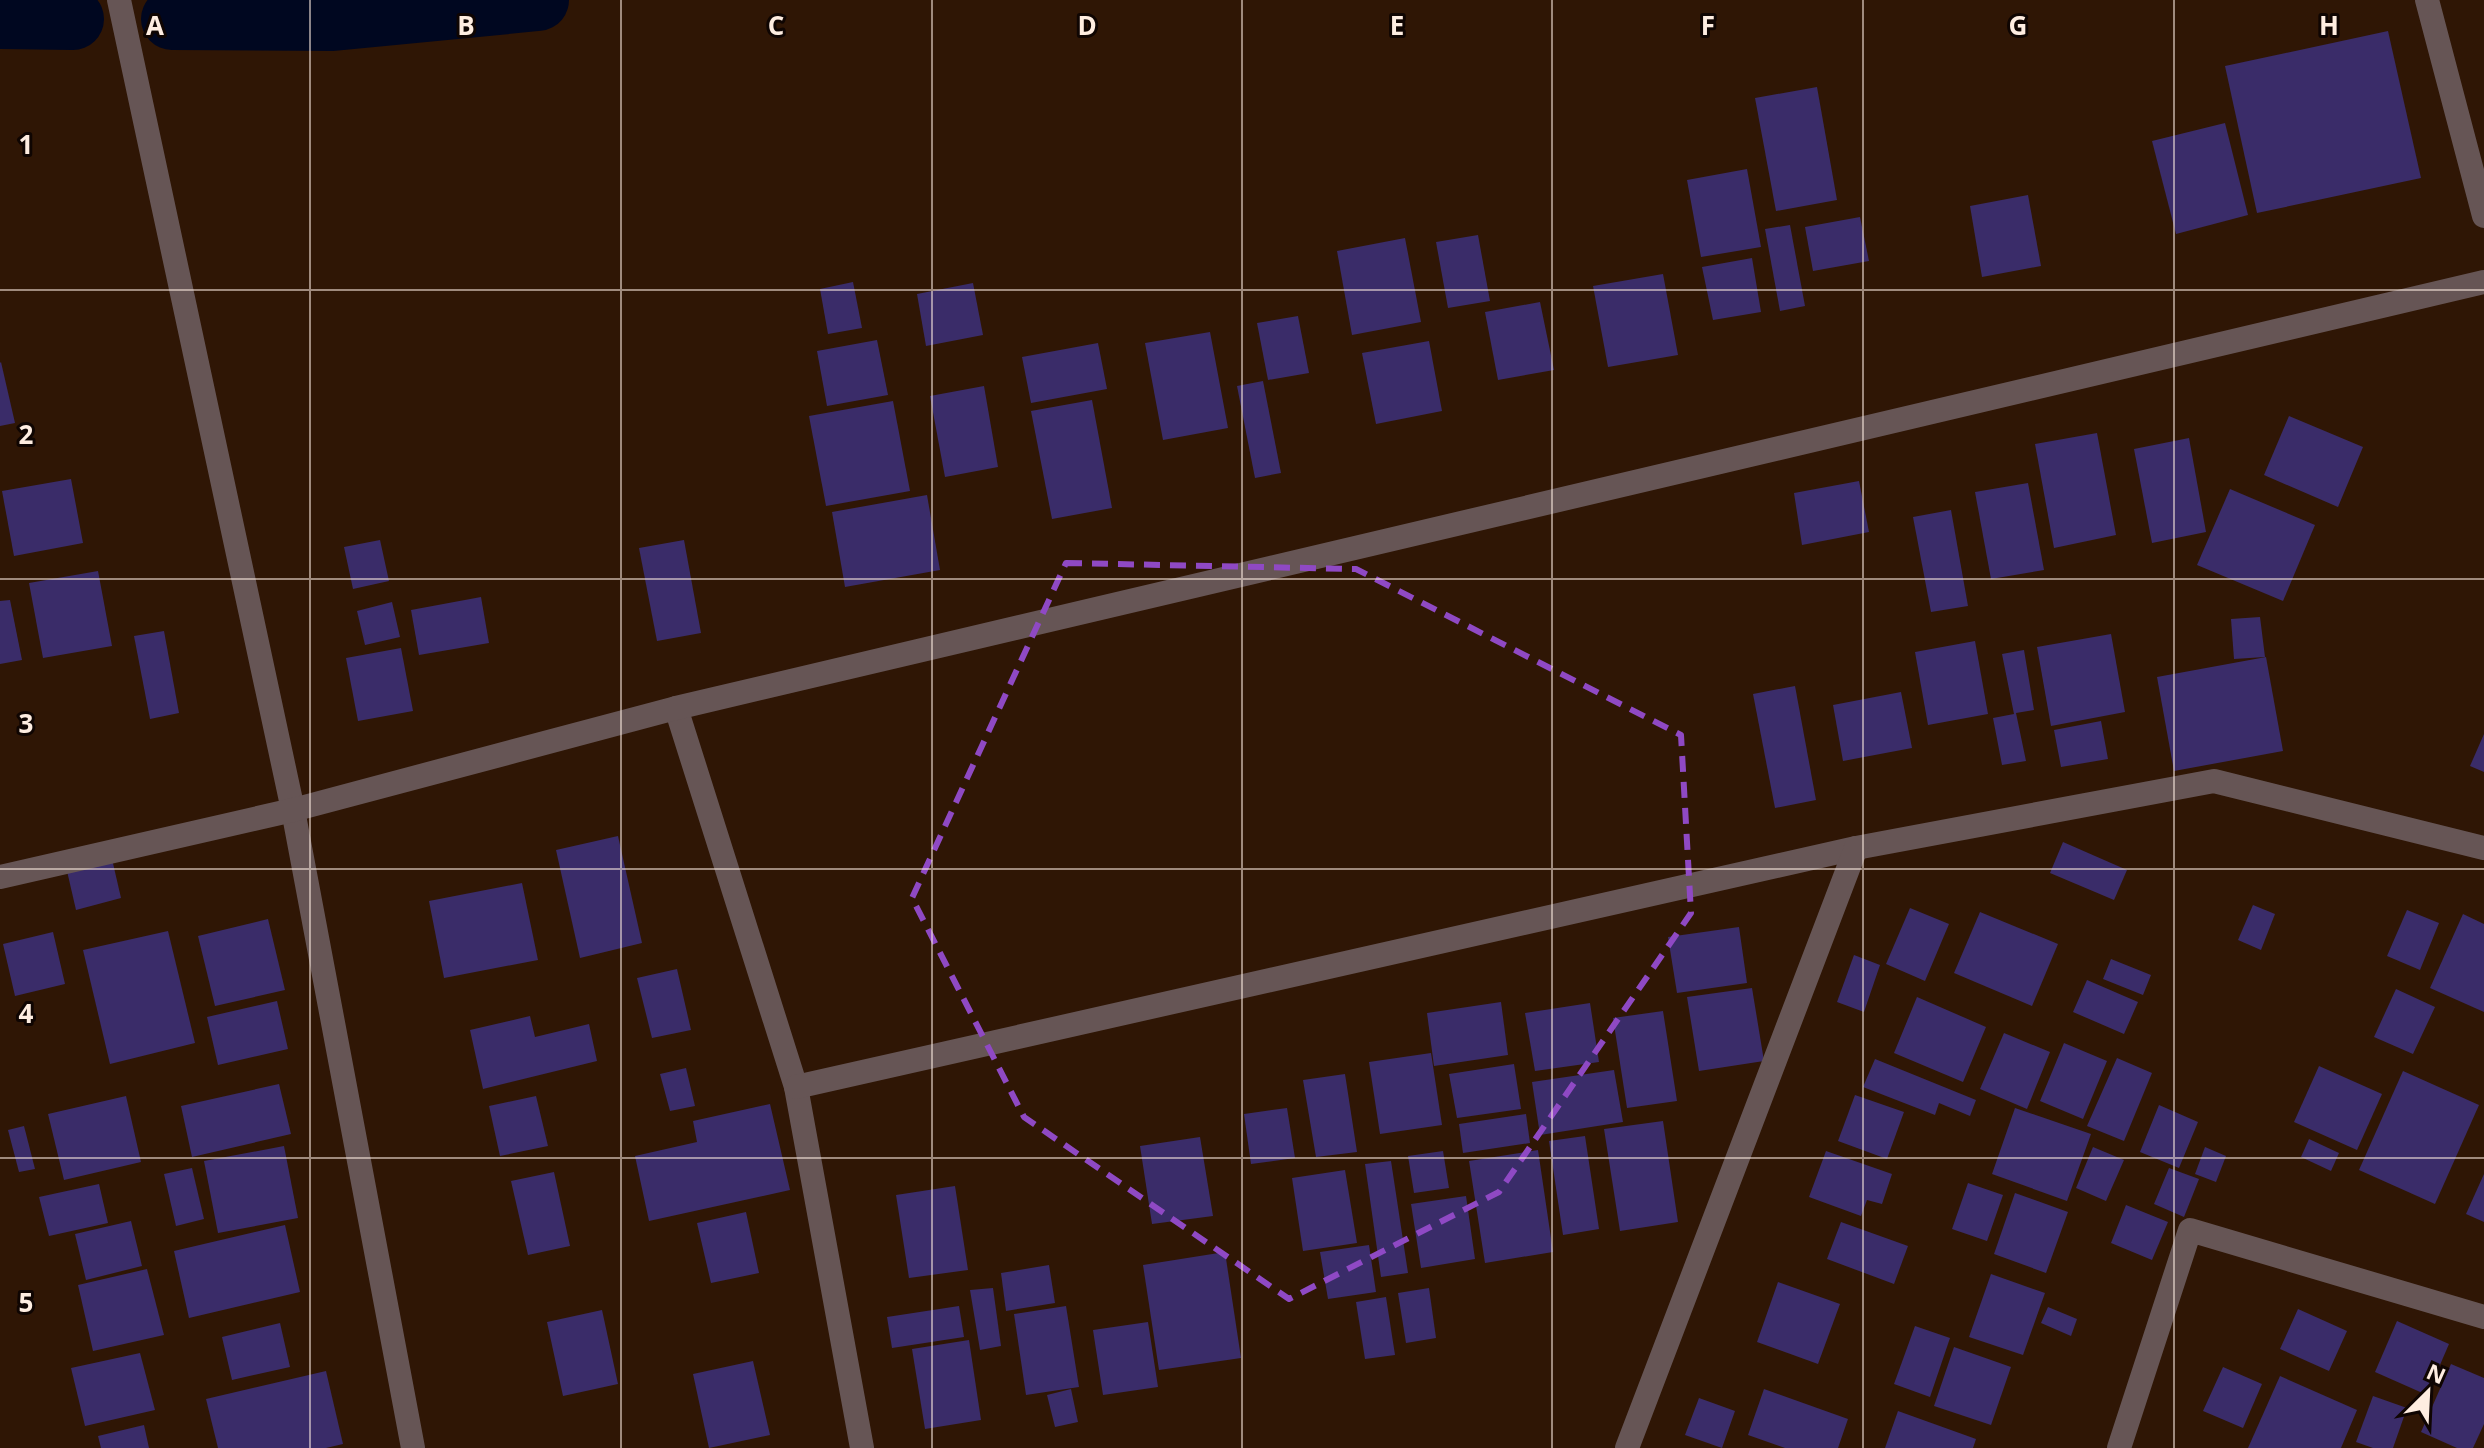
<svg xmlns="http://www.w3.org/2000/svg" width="2484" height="1448" font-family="'Open Sans',sans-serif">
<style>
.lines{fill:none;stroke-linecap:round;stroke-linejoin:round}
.canal{stroke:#000720;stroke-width:62}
.building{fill:#3a2c69}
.minor{stroke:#655;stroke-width:24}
.marked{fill:none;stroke:#8f49c4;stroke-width:6;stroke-dasharray:16 10;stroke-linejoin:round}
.grid{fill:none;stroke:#feede1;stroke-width:2;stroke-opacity:0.55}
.grid-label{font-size:26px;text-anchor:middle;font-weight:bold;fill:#feede1;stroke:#0f0502;stroke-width:6;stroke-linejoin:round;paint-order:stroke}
</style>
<rect width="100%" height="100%" fill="#2f1605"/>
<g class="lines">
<!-- canal -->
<g class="canal">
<polyline points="0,18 73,19"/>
<polyline points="172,19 333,20 538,0"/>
</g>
</g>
<!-- building -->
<g class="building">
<polygon points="2388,31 2421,178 2257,213 2225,66"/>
<polygon points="1817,87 1837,200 1776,211 1755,98"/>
<polygon points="2225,123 2248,215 2176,234 2152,141"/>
<polygon points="1747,169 1761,247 1701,257 1687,180"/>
<polygon points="2028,195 2041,266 1982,277 1970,206"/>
<polygon points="1860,217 1869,261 1813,271 1805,227"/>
<polygon points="1790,225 1805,306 1780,311 1765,229"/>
<polygon points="1478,235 1490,301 1448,308 1436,242"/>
<polygon points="1405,238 1421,322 1352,335 1337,251"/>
<polygon points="1752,258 1761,312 1713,320 1702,267"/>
<polygon points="1663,274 1678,355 1608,367 1593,286"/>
<polygon points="853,282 862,328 828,334 820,289"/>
<polygon points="973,283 983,335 926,346 917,294"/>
<polygon points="1540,302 1554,370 1498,380 1485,312"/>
<polygon points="1298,316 1309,373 1268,380 1257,323"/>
<polygon points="1210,332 1228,428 1163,440 1145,343"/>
<polygon points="877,340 888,395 827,406 817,351"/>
<polygon points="1429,341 1442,411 1376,424 1362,353"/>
<polygon points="1098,343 1107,389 1031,403 1022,357"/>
<polygon points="1,362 15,423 0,426 0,363"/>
<polygon points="1263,381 1281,473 1255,478 1237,386"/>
<polygon points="984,386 998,467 945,477 930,396"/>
<polygon points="1092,400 1112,508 1052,519 1031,411"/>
<polygon points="893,401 910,491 826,506 809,416"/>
<polygon points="2289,416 2363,447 2338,507 2264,475"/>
<polygon points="2097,433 2116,535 2054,548 2035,444"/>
<polygon points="2189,438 2206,532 2152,543 2134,449"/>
<polygon points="71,479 83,543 14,556 2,491"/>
<polygon points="1859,481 1869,532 1802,545 1794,493"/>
<polygon points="2028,483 2044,570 1991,579 1975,492"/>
<polygon points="2230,489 2315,525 2283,601 2197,565"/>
<polygon points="927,495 940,570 845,587 832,512"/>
<polygon points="1951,510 1968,606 1931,612 1913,517"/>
<polygon points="380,540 389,581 353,589 344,547"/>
<polygon points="684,540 701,633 657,641 639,548"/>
<polygon points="98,571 112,646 43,658 29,583"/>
<polygon points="481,597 489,643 419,655 411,610"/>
<polygon points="10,600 22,660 0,664 0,601"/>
<polygon points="392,602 400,637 365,645 357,611"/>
<polygon points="2260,617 2265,657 2234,659 2231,619"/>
<polygon points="164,631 179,713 150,719 134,636"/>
<polygon points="2111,634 2125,712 2051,726 2037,647"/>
<polygon points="1975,641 1988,714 1928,725 1915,652"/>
<polygon points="401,648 413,711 358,721 346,658"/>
<polygon points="2024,650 2034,710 2016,713 2026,761 2002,765 1993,718 2014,714 2002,654"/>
<polygon points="2266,657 2283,751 2174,771 2157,677"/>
<polygon points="1795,686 1816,800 1775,808 1753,694"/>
<polygon points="1901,692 1912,748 1843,761 1833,705"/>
<polygon points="2101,721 2108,759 2061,767 2054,730"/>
<polygon points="2484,734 2484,772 2470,766"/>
<polygon points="618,836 642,943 580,958 556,850"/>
<polygon points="2063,842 2127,870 2114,900 2050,873"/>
<polygon points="112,859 121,898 76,910 67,871"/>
<polygon points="522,883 538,960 444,978 429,901"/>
<polygon points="2253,905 2275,914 2261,950 2238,940"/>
<polygon points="1910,908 1949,924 1925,981 1886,964"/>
<polygon points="2407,910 2439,923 2420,970 2387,956"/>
<polygon points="1980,912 2058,944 2032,1006 1954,973"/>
<polygon points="2463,914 2484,924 2484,1012 2430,988"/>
<polygon points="268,919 285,990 215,1006 198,936"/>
<polygon points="1739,927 1747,983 1677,993 1668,937"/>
<polygon points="168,931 195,1043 110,1064 83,950"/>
<polygon points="53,932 65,984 15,996 3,944"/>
<polygon points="1854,955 1880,965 1864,1012 1837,1002"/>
<polygon points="2111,959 2151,975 2143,995 2103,979"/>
<polygon points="677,969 691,1030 652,1038 637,978"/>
<polygon points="2087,980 2138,1002 2124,1034 2073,1012"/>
<polygon points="1752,988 1764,1061 1699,1071 1687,997"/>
<polygon points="2396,989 2435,1007 2413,1054 2374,1037"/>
<polygon points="1917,997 1986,1027 1963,1082 1894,1053"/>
<polygon points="277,1001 288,1049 218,1065 207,1017"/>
<polygon points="1501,1002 1508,1055 1434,1066 1427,1013"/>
<polygon points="1590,1003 1599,1062 1535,1071 1525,1013"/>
<polygon points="1663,1011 1677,1101 1627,1108 1613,1018"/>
<polygon points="530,1016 535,1037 589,1024 597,1061 483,1089 470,1030"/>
<polygon points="2004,1033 2050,1052 2027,1109 1980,1089"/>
<polygon points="2064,1043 2107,1061 2083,1119 2040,1101"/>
<polygon points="1431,1053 1442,1125 1380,1134 1369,1062"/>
<polygon points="2117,1058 2152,1073 2124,1141 2087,1126"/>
<polygon points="1875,1059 1976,1100 1970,1116 1939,1103 1935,1115 1863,1087"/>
<polygon points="1514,1064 1521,1109 1457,1118 1449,1074"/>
<polygon points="2319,1066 2382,1094 2357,1150 2294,1122"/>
<polygon points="686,1068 695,1106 670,1111 660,1074"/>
<polygon points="1614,1070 1623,1122 1540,1135 1532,1082"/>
<polygon points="2403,1071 2479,1105 2435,1204 2359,1170"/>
<polygon points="1345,1074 1357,1152 1316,1157 1303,1080"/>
<polygon points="279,1084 291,1134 192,1157 181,1106"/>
<polygon points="1855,1095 1904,1112 1887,1159 1838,1141"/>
<polygon points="126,1096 141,1162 64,1180 48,1114"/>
<polygon points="536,1096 548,1146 500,1156 489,1106"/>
<polygon points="770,1104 790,1190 649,1221 635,1156 697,1142 693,1121"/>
<polygon points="2159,1105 2198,1122 2179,1168 2140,1152"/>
<polygon points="1287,1108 1295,1158 1251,1164 1244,1114"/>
<polygon points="2015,1108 2091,1134 2067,1201 1992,1174"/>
<polygon points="1526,1114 1530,1143 1463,1153 1459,1124"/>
<polygon points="1663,1121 1678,1222 1620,1231 1604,1129"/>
<polygon points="24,1126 35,1169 19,1172 8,1130"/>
<polygon points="1585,1136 1599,1229 1563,1235 1549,1141"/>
<polygon points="1200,1137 1213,1216 1152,1224 1140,1146"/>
<polygon points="2309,1139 2339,1153 2331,1171 2301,1157"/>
<polygon points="284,1146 298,1218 218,1233 204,1161"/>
<polygon points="2093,1147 2124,1160 2106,1201 2076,1188"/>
<polygon points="2205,1147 2226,1156 2216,1182 2195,1174"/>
<polygon points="1538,1150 1553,1252 1485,1263 1469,1161"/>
<polygon points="1443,1151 1449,1188 1414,1193 1408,1156"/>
<polygon points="1826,1151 1892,1174 1882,1204 1867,1200 1861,1216 1809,1197"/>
<polygon points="1391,1161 1408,1273 1381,1277 1365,1164"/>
<polygon points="192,1168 204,1219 176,1226 164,1174"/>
<polygon points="2169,1168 2199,1179 2184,1217 2154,1204"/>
<polygon points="1345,1170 1357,1243 1303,1251 1292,1178"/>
<polygon points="554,1172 570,1246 528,1255 511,1181"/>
<polygon points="2484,1174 2484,1222 2466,1214"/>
<polygon points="1968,1183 2003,1195 1987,1241 1952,1229"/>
<polygon points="99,1184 108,1223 49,1236 39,1197"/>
<polygon points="955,1186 968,1270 909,1278 896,1195"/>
<polygon points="2015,1193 2068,1212 2046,1273 1994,1254"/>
<polygon points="1466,1196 1475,1259 1421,1268 1411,1204"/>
<polygon points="2126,1205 2168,1222 2152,1260 2111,1243"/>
<polygon points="746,1212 759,1273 711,1283 697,1223"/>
<polygon points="131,1221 142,1266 86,1280 75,1234"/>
<polygon points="1841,1222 1908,1246 1894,1284 1827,1259"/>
<polygon points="285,1225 300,1292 189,1318 174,1251"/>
<polygon points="1369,1245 1376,1292 1328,1299 1320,1252"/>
<polygon points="1225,1252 1241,1358 1159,1370 1143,1265"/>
<polygon points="1049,1265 1055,1303 1006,1311 1001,1273"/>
<polygon points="147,1269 164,1335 93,1351 78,1285"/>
<polygon points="1991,1274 2045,1293 2023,1355 1969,1337"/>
<polygon points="1778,1282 1840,1304 1818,1364 1757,1342"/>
<polygon points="993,1288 1001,1346 980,1350 970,1290"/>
<polygon points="1429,1288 1436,1338 1406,1343 1398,1293"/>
<polygon points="1386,1297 1395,1355 1365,1359 1356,1302"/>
<polygon points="959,1306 964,1337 892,1348 887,1317"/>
<polygon points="1066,1306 1079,1387 1026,1395 1014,1314"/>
<polygon points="2048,1307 2077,1319 2071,1336 2041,1323"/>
<polygon points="2298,1309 2347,1331 2329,1371 2280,1349"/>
<polygon points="602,1310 618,1384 563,1396 547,1322"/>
<polygon points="2397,1321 2449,1344 2427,1395 2375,1372"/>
<polygon points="1148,1322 1158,1387 1103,1395 1093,1330"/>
<polygon points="280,1323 290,1367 232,1380 222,1337"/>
<polygon points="1915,1326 1950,1338 1930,1397 1894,1384"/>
<polygon points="969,1340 981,1420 925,1429 912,1349"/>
<polygon points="1954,1347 2011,1367 1991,1425 1934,1406"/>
<polygon points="140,1353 155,1410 85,1426 71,1368"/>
<polygon points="753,1361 770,1435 709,1448 693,1374"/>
<polygon points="2451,1364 2484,1378 2484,1424 2473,1448 2457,1448 2421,1432"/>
<polygon points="2223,1367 2262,1384 2243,1428 2203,1411"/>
<polygon points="326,1371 343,1444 326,1448 218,1448 206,1399"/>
<polygon points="2280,1376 2357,1410 2341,1448 2248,1448"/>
<polygon points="1071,1389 1078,1422 1055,1427 1047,1395"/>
<polygon points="1764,1389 1848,1419 1838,1448 1785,1448 1748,1435"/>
<polygon points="2373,1396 2407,1408 2393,1448 2373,1448 2356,1442"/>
<polygon points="1699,1398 1735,1411 1722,1448 1685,1435"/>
<polygon points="1898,1411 1976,1439 1973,1448 1885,1448"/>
<polygon points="144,1425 149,1448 101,1448 98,1436"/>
</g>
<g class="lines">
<!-- minor -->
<g class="minor">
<polyline points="119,0 293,810 413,1448"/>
<polyline points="2427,0 2484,216"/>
<polyline points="676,708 796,1087 862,1448"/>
<polyline points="0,877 293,810 676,708 2484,282"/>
<polyline points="796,1087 1856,848 2214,781 2484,848"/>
<polyline points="1627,1448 1856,848"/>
<polyline points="2119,1448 2190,1230 2484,1317"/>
</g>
</g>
<!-- marked area -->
<path class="marked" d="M1066 563 1356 569 1681 735 1691 913 1499 1192 1289 1299 1024 1117 912 898Z"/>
<!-- grid -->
<path class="grid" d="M310 0V1448M621 0V1448M932 0V1448M1242 0V1448M1552 0V1448M1863 0V1448M2174 0V1448M0 290H2484M0 579H2484M0 869H2484M0 1158H2484"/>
<g class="grid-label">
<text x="155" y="35">A</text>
<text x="466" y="35">B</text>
<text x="776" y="35">C</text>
<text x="1087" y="35">D</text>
<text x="1397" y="35">E</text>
<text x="1708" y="35">F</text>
<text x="2018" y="35">G</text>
<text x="2329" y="35">H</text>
<text x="26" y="154">1</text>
<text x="26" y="444">2</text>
<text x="26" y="733">3</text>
<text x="26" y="1023">4</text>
<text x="26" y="1312">5</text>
</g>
<!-- north arrow -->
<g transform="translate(2428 1392) rotate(24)" stroke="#0f0502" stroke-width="6" paint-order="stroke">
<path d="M0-6L14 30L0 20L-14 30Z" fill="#feede1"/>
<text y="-12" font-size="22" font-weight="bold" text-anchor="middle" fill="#feede1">N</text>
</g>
</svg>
